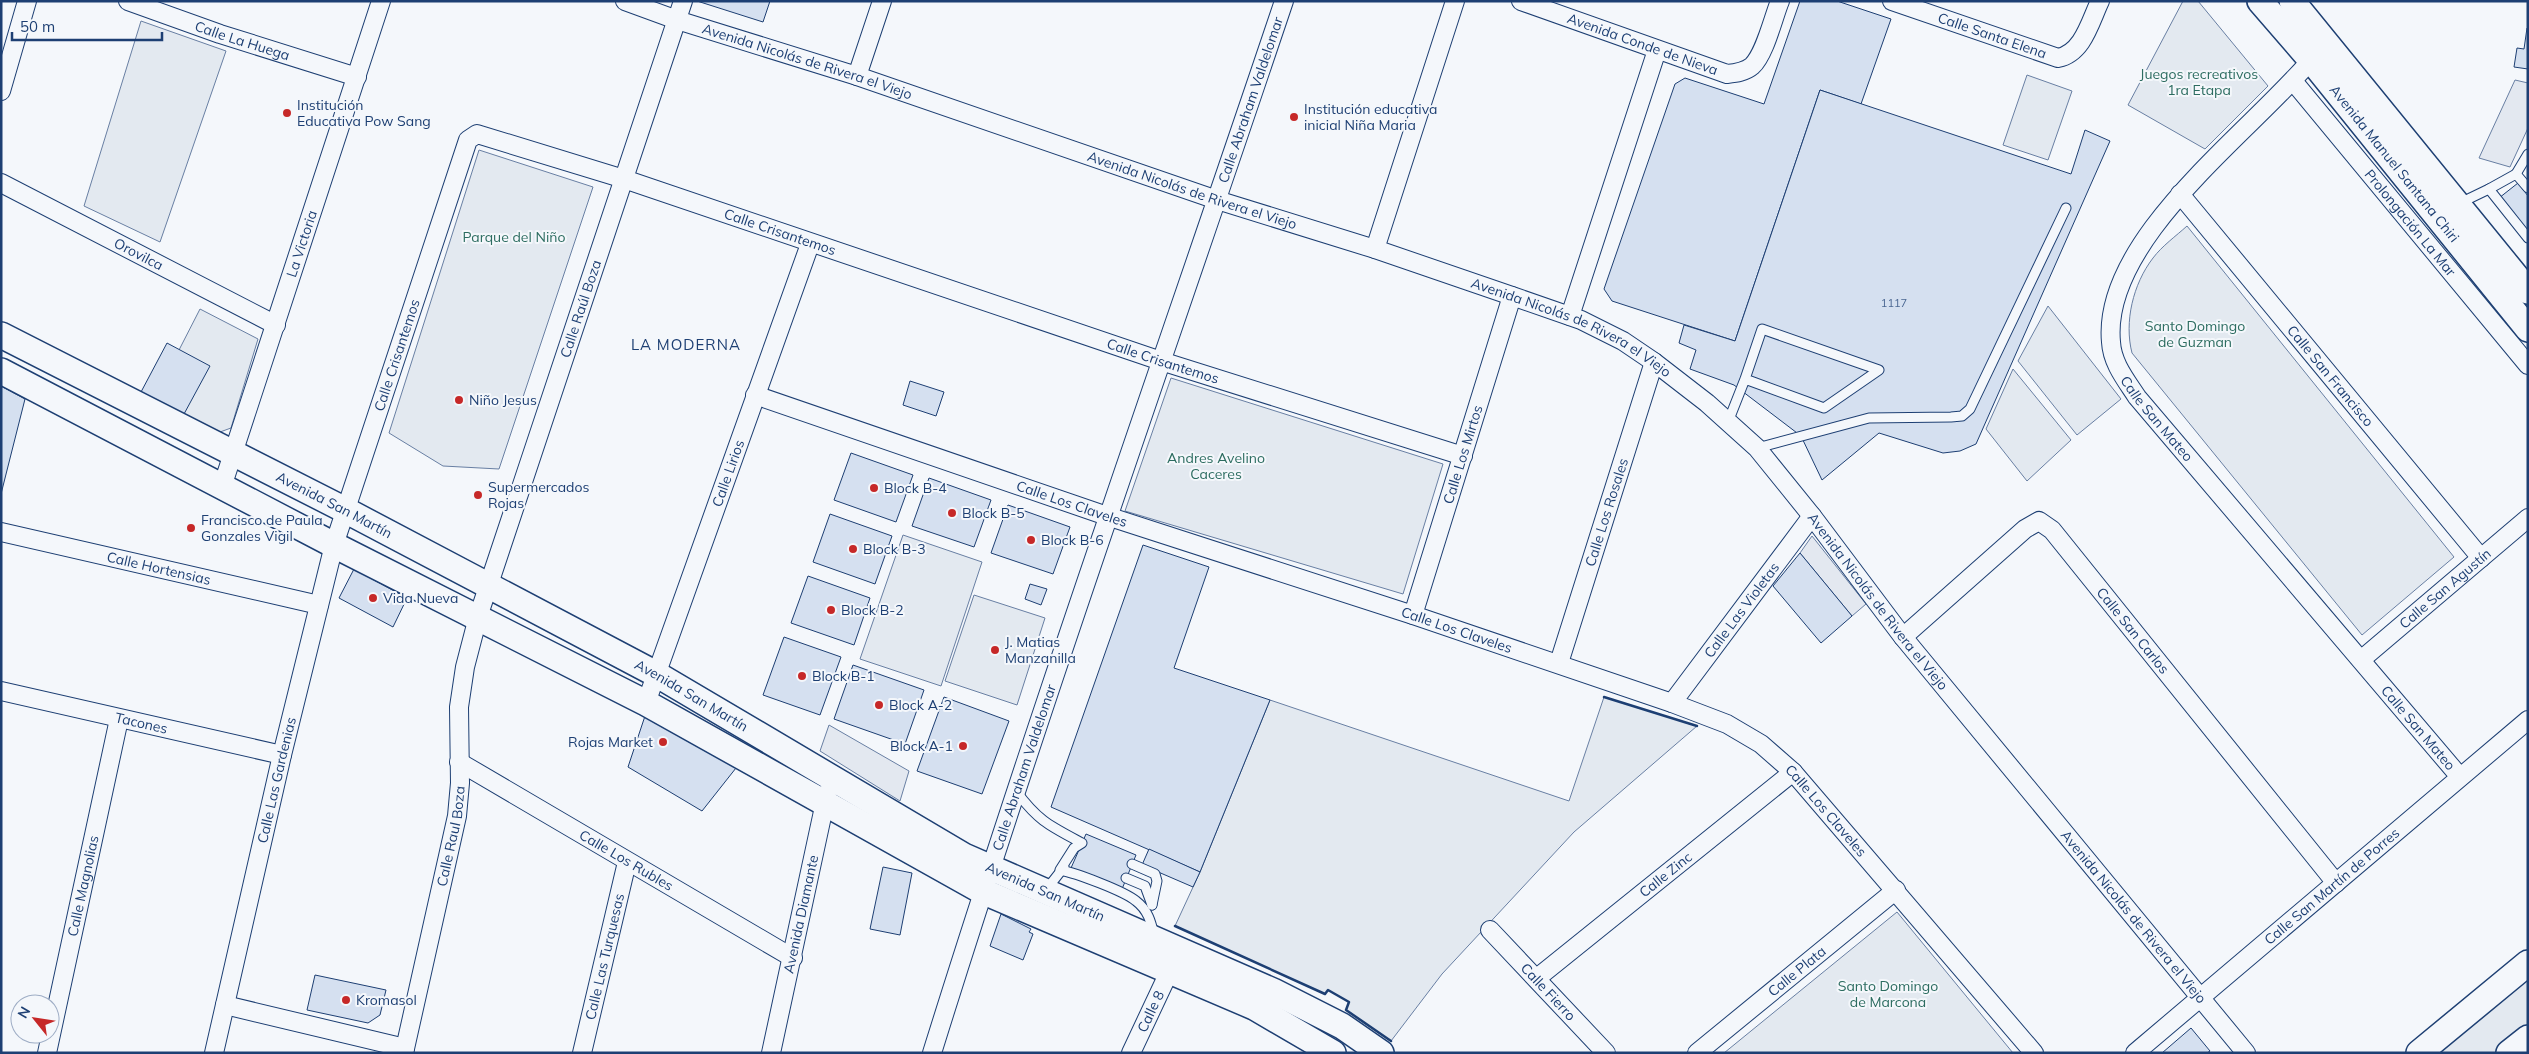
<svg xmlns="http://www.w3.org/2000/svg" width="2529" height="1054" font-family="Mulish,sans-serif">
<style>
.green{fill:#e3e9f0;stroke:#687fa3}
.parking{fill:#e3e8f0;stroke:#687fa3}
.building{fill:#d5e0f0;stroke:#1d3f73}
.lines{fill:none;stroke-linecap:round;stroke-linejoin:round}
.lane-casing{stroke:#1d3f73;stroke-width:11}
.street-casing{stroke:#1d3f73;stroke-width:20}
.secondary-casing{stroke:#1d3f73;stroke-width:28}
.lane{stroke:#f4f7fb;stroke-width:9}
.street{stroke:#f4f7fb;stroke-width:18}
.secondary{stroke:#f4f7fb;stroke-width:25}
.wall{stroke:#1d3f73;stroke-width:2.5}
.poi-dot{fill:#c62828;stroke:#f4f7fb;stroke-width:2}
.labels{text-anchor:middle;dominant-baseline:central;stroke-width:4;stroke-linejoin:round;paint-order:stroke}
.number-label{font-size:11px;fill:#4b6792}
.street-label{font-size:14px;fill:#1d3f73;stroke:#f4f7fb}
.park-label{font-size:14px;fill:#2c6c60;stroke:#f4f7fb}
.poi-label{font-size:14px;fill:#1d3f73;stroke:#f4f7fb;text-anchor:start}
.neighbourhood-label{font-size:15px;letter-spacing:1px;fill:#1d3f73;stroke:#f4f7fb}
</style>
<rect width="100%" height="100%" fill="#f4f7fb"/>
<!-- green -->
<g class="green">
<polygon points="2183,1 2198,1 2268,86 2205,149 2128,105"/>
<polygon points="141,21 226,51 160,242 84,206"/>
<polygon points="2027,75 2072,91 2048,160 2003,145"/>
<polygon points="479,150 593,187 499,469 443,466 389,433"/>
<path d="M2187 226 2454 557 2362 635 2132 353C2124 322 2133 284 2153 258 2162 246 2176 236 2187 226Z"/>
<polygon points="2048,306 2121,399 2077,435 2018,361"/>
<polygon points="200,309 258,339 231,428 220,432 184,414 179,350"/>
<polygon points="2013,369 2071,440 2027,481 1986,429"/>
<polygon points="1171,378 1443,464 1403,594 1125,511"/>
<polygon points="903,535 982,562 941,686 860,659"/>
<polygon points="974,595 1045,618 1017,705 945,681"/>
<polygon points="1604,697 1697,726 1574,832 1442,974 1391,1041 1346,1010 1349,1002 1328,990 1325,994 1175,926 1200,872 1270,700 1569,801"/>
<polygon points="1897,912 2013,1053 1724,1053"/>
<polygon points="2528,975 2528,1026 2495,1053 2433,1053"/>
</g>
<!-- parking -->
<g class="parking">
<polygon points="2515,80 2528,83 2528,128 2510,167 2479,158"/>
<polygon points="1812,536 1866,604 1852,616 1800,553"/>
<polygon points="829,725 909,771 900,801 820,751"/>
</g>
<!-- building -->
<g class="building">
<polygon points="697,1 770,1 763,22"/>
<polygon points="1800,1 1837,1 1891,19 1861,104 1820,90 1735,341 1612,301 1604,289 1675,84 1685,78 1764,104"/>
<polygon points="2527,28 2528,28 2528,69 2514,67 2517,48 2524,49"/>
<polygon points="1820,90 2071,174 2085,130 2110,141 1976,444 1960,451 1943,453 1879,433 1822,480 1801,436 1734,385 1690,369 1696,350 1679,343 1684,325 1735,341"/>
<polygon points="2518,183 2528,196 2528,234 2499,198"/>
<polygon points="167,343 210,366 184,414 141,392"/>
<polygon points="910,381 944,392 936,416 903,405"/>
<polygon points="1,386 25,399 1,494"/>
<polygon points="851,453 913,475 896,522 834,500"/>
<polygon points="929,478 991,500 974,547 912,526"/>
<polygon points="1008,505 1070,527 1053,574 991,553"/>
<polygon points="830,514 892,536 875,584 813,562"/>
<polygon points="1143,545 1209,567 1174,668 1270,700 1200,872 1051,807"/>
<polygon points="1800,553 1852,616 1821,643 1773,586"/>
<polygon points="354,569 407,598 393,627 339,598"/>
<polygon points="808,576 870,598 854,645 791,623"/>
<polygon points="1030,584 1047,589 1041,605 1025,599"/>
<polygon points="784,637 841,657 820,715 763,695"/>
<polygon points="853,665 924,690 905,744 834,719"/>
<polygon points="944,697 1009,721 982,794 917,771"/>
<polygon points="645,716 736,768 702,811 628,767"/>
<polygon points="1086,834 1136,855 1122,889 1071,868"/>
<polygon points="1149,849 1200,872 1193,887 1142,865"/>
<polygon points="883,867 912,873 900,935 870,929"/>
<polygon points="1001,914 1031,929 1029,932 1033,934 1023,960 990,946"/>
<polygon points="315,975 386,990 380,1015 368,1023 307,1010"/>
<polygon points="2191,1028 2210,1051 2207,1053 2162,1053"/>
</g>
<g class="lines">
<!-- lane casing -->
<g class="lane-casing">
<g id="lane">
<polyline points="2516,174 2528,154"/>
<polyline points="2489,189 2516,174 2528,188"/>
<polyline points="2460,203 2489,189 2528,238"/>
<polyline points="1728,422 1745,379 1762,329 1879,370 1824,408 1745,379"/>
<polyline points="1757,448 1869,418 1951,417 1962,416 1970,409 2066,208"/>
<path d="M1016 791C1038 821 1050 826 1082 843L1074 848 1060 870C1076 873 1124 891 1136 901 1148 910 1151 922 1154 935"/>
<polyline points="1132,864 1155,874 1157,881 1152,905"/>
<polyline points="1126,878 1145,886 1152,905"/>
<polyline points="1046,890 1064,867"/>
</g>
</g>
<!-- street casing -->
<g class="street-casing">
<g id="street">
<path id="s1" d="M128 1 220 34 357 77"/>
<path id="s2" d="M625 1 677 20 857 76 1217 200 1375 249 1512 296 1581 320 1623 341 1654 362 1707 403 1757 448 1812 516 1903 637 2246 1053"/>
<path id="s3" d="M1521 1 1727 74C1736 73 1745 72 1752 66 1765 54 1773 18 1780 1"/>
<path id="s4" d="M1892 1 2058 58C2083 53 2090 22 2100 1"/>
<path id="s5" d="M2317 53C2257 128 2101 237 2111 342 2112 363 2126 380 2137 397L2460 777"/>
<polyline points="857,76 882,1"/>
<path id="s6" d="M2293 81 2528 365"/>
<polyline points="1,91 27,1"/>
<path id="s7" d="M1 183 276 325"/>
<path id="s8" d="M2180 194 2481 558"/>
<polyline points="1375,249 1455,1"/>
<polyline points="1570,316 1657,50"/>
<path id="s9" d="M755 395 1107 516 1413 615 1672 703 1727 724 1761 744 1793 772 2034 1053"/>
<path id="s10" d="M222 487 381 1"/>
<path id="s11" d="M1 532 319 605"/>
<path id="s12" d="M1413 615 1512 296"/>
<path id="s13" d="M1903 637 2025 529 2039 521 2052 530 2336 883"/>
<path id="s14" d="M2362 659 2528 518"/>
<path id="s15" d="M1559 663 1654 362"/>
<path id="s16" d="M1 691 282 755"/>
<path id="s17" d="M646 703 810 244"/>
<path id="s18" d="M1672 703 1812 516"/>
<path id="s19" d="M459 762 793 958"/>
<path id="s20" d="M1490 930 1606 1053"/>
<path id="s21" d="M1537 978 1793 772"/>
<polyline points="225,1005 405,1048"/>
<path id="s22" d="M47 1053 119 719"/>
<path id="s23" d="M214 1053 282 755 334 545 468 140 477 134 624 179 1161 361 1463 456"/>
<path id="s24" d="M404 1053 457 816 460 783 459 707 465 667 478 617 683 1"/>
<path id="s25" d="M582 1053 627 862"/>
<path id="s26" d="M771 1053 827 793"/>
<path id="s27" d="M932 1053C1042 700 1166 352 1284 1"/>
<path id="s28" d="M1131 1053 1170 970"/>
<path id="s29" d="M1697 1053 1896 890"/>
<path id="s30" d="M2135 1053 2528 720"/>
</g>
</g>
<!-- secondary casing -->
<g class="secondary-casing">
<g id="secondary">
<path id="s31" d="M2260 1 2311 60 2528 329"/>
<polyline points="2292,1 2528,291"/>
<path id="s32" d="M1 335 347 511 656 674 964 856 1273 991 1342 1026 1381 1053"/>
<polyline points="1,371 334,545 646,703 982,891 1254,1007 1333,1053"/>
<polyline points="2419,1053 2528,963"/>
<polyline points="2509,1053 2528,1038"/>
</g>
</g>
<!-- lane -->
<use href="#lane" class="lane"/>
<!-- street -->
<use href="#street" class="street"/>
<!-- secondary -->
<use href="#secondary" class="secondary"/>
<!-- wall -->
<g class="wall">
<polyline points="1604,697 1697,726"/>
<polyline points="1175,926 1325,994 1328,990 1349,1002 1346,1010 1391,1041"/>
</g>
</g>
<!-- markers -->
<g class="poi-dot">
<circle cx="287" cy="113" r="5"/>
<circle cx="1294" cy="117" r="5"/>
<circle cx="459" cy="400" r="5"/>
<circle cx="874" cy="488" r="5"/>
<circle cx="478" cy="495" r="5"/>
<circle cx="952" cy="513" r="5"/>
<circle cx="191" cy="528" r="5"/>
<circle cx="1031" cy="540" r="5"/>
<circle cx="853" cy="549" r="5"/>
<circle cx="373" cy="598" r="5"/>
<circle cx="831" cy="610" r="5"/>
<circle cx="995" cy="650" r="5"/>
<circle cx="802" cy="676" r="5"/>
<circle cx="879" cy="705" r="5"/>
<circle cx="663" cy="742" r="5"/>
<circle cx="963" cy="746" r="5"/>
<circle cx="346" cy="1000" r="5"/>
</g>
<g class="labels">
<!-- number labels -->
<g class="number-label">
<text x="1894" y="303">1117</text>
</g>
<!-- street labels -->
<g class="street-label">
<text stroke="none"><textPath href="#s4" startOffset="106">Calle Santa Elena</textPath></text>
<text stroke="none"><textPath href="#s1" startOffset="121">Calle La Huega</textPath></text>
<text stroke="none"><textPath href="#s3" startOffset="129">Avenida Conde de Nieva</textPath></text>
<text stroke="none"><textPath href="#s2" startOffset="192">Avenida Nicolás de Rivera el Viejo</textPath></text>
<text stroke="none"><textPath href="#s27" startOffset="1005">Calle Abraham Valdelomar</textPath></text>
<text stroke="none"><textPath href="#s31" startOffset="211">Avenida Manuel Santana Chiri</textPath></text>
<text stroke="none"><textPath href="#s2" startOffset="598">Avenida Nicolás de Rivera el Viejo</textPath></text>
<text stroke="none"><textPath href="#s6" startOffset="184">Prolongación La Mar</textPath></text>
<text stroke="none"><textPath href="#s23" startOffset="1278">Calle Crisantemos</textPath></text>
<text stroke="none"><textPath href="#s10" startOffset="256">La Victoria</textPath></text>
<text stroke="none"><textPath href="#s7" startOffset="155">Orovilca</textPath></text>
<text stroke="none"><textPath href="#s24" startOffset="769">Calle Raúl Boza</textPath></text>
<text stroke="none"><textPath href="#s2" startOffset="1002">Avenida Nicolás de Rivera el Viejo</textPath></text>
<text stroke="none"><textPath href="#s23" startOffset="722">Calle Crisantemos</textPath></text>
<text stroke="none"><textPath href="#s23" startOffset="1682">Calle Crisantemos</textPath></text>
<text stroke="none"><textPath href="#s8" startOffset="236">Calle San Francisco</textPath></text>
<text stroke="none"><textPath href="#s5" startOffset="455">Calle San Mateo</textPath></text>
<text stroke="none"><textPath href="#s12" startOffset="168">Calle Los Mirtos</textPath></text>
<text stroke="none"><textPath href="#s17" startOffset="244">Calle Lirios</textPath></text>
<text stroke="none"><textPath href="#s9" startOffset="335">Calle Los Claveles</textPath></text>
<text stroke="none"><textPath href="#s32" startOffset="374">Avenida San Martín</textPath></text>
<text stroke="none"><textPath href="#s15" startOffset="158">Calle Los Rosales</textPath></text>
<text stroke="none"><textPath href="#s11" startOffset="162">Calle Hortensias</textPath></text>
<text stroke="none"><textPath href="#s14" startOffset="109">Calle San Agustín</textPath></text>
<text stroke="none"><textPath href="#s2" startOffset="1422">Avenida Nicolás de Rivera el Viejo</textPath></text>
<text stroke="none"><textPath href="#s18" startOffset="116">Calle Las Violetas</textPath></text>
<text stroke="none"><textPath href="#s9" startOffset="740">Calle Los Claveles</textPath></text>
<text stroke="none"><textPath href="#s13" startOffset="324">Calle San Carlos</textPath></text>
<text stroke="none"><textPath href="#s32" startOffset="779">Avenida San Martín</textPath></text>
<text stroke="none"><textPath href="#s16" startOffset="144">Tacones</textPath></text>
<text stroke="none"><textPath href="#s5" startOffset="860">Calle San Mateo</textPath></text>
<text stroke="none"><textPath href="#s27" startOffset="300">Calle Abraham Valdelomar</textPath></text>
<text stroke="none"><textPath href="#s23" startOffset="280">Calle Las Gardenias</textPath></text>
<text stroke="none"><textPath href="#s9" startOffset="1159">Calle Los Claveles</textPath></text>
<text stroke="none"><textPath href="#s24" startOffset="222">Calle Raul Boza</textPath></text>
<text stroke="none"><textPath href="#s19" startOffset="194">Calle Los Rubles</textPath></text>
<text stroke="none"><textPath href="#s21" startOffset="165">Calle Zinc</textPath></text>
<text stroke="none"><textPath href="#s22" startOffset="171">Calle Magnolias</textPath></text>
<text stroke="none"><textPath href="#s30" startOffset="258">Calle San Martín de Porres</textPath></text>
<text stroke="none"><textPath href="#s32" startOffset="1184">Avenida San Martín</textPath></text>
<text stroke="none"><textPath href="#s26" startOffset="142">Avenida Diamante</textPath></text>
<text stroke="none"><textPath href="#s2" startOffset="1828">Avenida Nicolás de Rivera el Viejo</textPath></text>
<text stroke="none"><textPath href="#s25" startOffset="99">Calle Las Turquesas</textPath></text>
<text stroke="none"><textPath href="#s29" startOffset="129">Calle Plata</textPath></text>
<text stroke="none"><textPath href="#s20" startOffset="85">Calle Fierro</textPath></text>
<text stroke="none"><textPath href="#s28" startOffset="46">Calle 8</textPath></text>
</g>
<!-- park labels -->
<g class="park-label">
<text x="2199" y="74">Juegos recreativos<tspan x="2199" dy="16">1ra Etapa</tspan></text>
<text x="514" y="237">Parque del Niño</text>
<text x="2195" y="326">Santo Domingo<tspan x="2195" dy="16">de Guzman</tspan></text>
<text x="1216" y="458">Andres Avelino<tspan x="1216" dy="16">Caceres</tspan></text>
<text x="1888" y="986">Santo Domingo<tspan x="1888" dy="16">de Marcona</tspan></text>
</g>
<!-- poi labels -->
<g class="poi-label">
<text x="297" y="105">Institución<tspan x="297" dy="16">Educativa Pow Sang</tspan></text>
<text x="1304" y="109">Institución educativa<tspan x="1304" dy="16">inicial Niña Maria</tspan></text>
<text x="469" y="400">Niño Jesus</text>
<text x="488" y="487">Supermercados<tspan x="488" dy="16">Rojas</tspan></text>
<text x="884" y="488">Block B-4</text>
<text x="962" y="513">Block B-5</text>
<text x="201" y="520">Francisco de Paula<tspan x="201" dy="16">Gonzales Vigil</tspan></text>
<text x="1041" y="540">Block B-6</text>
<text x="863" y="549">Block B-3</text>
<text x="383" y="598">Vida Nueva</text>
<text x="841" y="610">Block B-2</text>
<text x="1005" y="642">J. Matias<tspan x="1005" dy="16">Manzanilla</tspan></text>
<text x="812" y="676">Block B-1</text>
<text x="889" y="705">Block A-2</text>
<text x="653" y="742" text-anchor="end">Rojas Market</text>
<text x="953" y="746" text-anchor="end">Block A-1</text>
<text x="356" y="1000">Kromasol</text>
</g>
<!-- neighbourhood labels -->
<g class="neighbourhood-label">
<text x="686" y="344">LA MODERNA</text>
</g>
</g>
<!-- border -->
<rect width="2529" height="1054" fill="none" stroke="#1d3f73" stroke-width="5"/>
<!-- north arrow -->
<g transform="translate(35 1019) rotate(300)"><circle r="24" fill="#f4f7fb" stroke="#9eadc5"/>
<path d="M0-4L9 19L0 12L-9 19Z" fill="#c62828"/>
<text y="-8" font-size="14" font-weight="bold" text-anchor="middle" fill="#1d3f73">N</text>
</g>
<!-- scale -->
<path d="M12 32v8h150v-8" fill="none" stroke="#1d3f73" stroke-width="2.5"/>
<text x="20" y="32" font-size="15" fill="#1d3f73" stroke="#f4f7fb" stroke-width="4" paint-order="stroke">50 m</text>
</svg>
